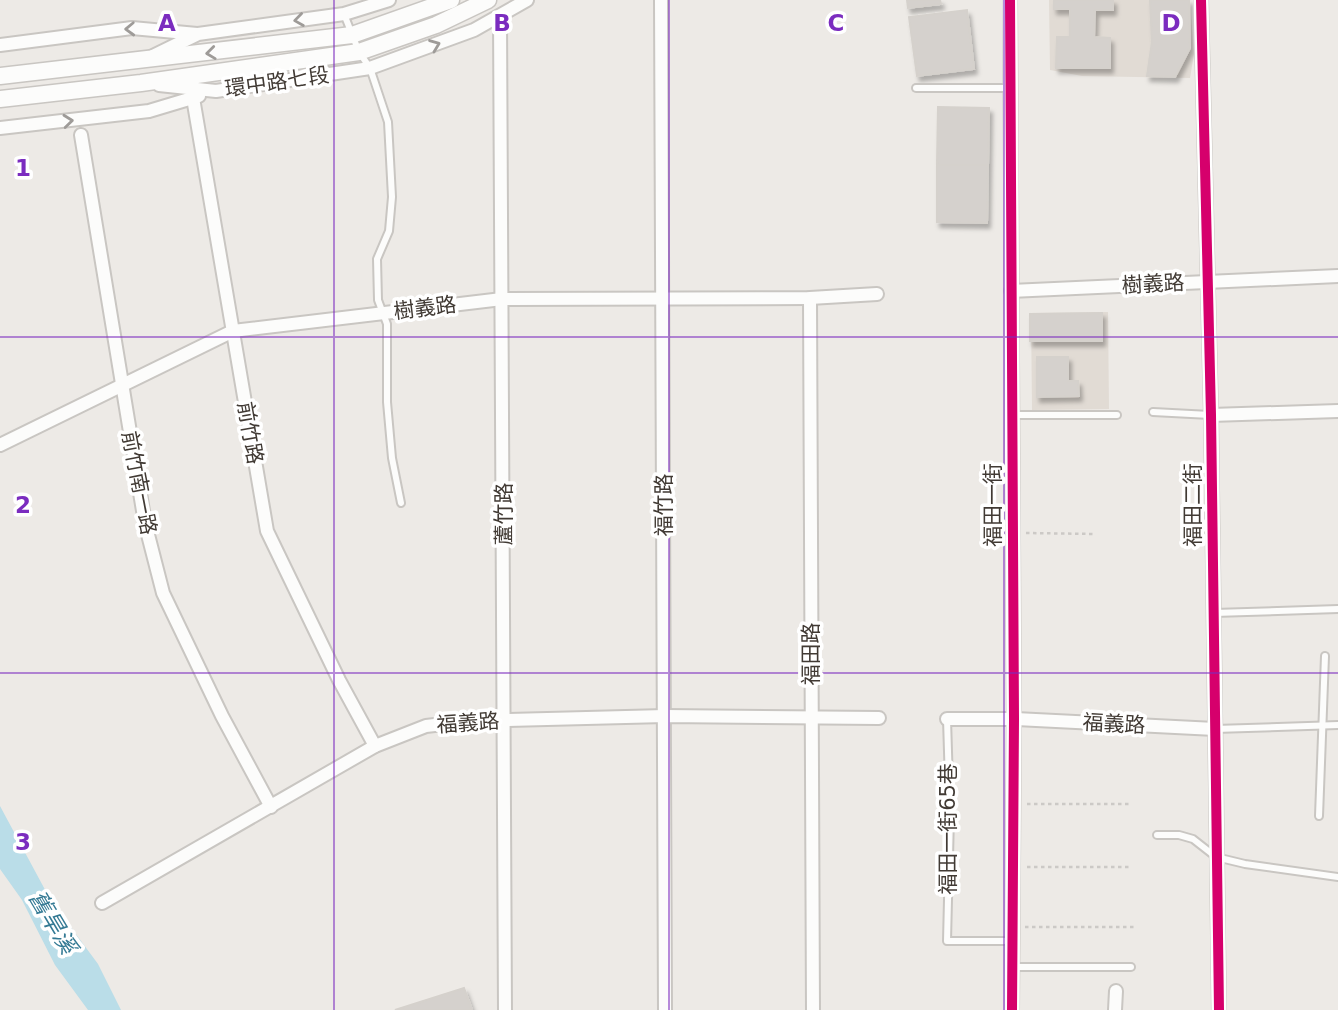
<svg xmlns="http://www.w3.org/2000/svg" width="1338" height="1010" font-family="'DejaVu Sans','Noto Sans TC',sans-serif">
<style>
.residential{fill:#e1dbd4}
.water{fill:#badde8}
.building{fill:#d5d1cd;stroke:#d5d1cc;stroke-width:2;filter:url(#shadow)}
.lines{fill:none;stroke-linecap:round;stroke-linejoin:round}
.service-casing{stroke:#c9c6c2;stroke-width:10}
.minor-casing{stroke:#c9c6c2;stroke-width:16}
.tertiary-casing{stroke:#c9c6c2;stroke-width:19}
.path{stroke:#ccc9c6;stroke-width:2.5;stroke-dasharray:3.5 3.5;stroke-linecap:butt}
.service{stroke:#fcfcfb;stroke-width:6}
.minor{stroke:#fcfcfb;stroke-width:12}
.tertiary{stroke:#fcfcfb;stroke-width:16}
.cycleway-casing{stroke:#fff;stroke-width:15}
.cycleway{stroke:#d6006c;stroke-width:10}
.oneway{stroke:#9e9b98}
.grid{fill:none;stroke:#7b2cbf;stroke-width:2;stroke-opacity:0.55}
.labels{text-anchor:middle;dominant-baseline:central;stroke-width:7;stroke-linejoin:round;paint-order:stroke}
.street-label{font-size:21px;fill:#413a34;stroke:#fff}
.water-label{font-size:23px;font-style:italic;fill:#347a94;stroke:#fff}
.grid-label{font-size:23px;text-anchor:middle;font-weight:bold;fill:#7b2cbf;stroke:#fff;stroke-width:7;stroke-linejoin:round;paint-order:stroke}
</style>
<defs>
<filter id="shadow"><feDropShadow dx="3" dy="5" stdDeviation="2" flood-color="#0004"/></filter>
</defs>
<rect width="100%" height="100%" fill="#edeae6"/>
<!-- residential -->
<g class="residential">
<polygon points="1049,0 1190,0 1194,54 1190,78 1082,76 1050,70"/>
<polygon points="1108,312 1109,409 1032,410 1031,313"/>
</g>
<!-- water -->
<polygon class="water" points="0,806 50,899 98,964 121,1010 88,1010 55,965 22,900 0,869"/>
<!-- building -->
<g class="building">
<polygon points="907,0 940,0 941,4 908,8"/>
<polygon points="1054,0 1113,0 1113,10 1095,10 1094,37 1110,38 1110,68 1056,68 1057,37 1070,37 1070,9 1054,9"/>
<polygon points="1150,0 1189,0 1190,48 1175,77 1147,76 1152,42"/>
<polygon points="967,10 974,69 917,76 909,17"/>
<polygon points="938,107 989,108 988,165 937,165"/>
<polygon points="937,165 988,165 987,223 937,222"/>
<polygon points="1102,313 1102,341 1030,341 1030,314"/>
<polygon points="1037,357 1068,357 1068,381 1078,381 1079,396 1037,397"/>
<polygon points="464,988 472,1010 395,1010"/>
</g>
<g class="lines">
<!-- service casing -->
<g class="service-casing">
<g id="service">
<polyline points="344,14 359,52 370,68 388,122 392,197 389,231 377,259 378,300 387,324 387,402 392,458 401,503"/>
<polyline points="916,88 1010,88"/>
<polyline points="1153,412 1210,415"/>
<polyline points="1012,415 1117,415"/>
<polyline points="1214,613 1338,609"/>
<polyline points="947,719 950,816 947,941 1012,941"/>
<polyline points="1215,729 1338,725"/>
<polyline points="1319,816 1325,656"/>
<polyline points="1157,835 1179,835 1193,839 1216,857 1245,864 1338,877"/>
<polyline points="1012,967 1131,967"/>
</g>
</g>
<!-- minor casing -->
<g class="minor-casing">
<g id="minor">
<polyline points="661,0 665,1010"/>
<polyline points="1010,0 1014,719 1012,1010"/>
<polyline points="1201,0 1211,415 1219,1010"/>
<polyline points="500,17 505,1010"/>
<polyline points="0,45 132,28 197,34"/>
<polyline points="153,56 198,34 344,14 389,0"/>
<polyline points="159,85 216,91 370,68 474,30 527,0"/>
<polyline points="193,98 267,531 339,680 375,746"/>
<polyline points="0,128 149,111 199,96"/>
<polyline points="81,135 145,523 163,593 222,716 271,807"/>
<polyline points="1011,291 1338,276"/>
<polyline points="810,298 813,1010"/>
<polyline points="1211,415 1338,411"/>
<polyline points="0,445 233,331 502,299 810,298 877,294"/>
<polyline points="947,719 1014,719 1215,729"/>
<polyline points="102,903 375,746 426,726 469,721 665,716 879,718"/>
<polyline points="1115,1010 1116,991"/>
</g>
</g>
<!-- tertiary casing -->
<g class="tertiary-casing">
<g id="tertiary">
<polyline points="0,76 352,35 451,0"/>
<polyline points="0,99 141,83 359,52 436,25 488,0"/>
</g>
</g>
<!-- path -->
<g class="path">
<polyline points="1026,533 1096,534"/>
<polyline points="1027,804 1132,804"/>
<polyline points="1027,867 1132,867"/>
<polyline points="1025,927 1134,927"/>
</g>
<!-- service -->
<use href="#service" class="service"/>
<!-- minor -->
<use href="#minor" class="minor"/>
<!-- tertiary -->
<use href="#tertiary" class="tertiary"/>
<!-- cycleway casing -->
<g class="cycleway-casing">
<g id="cycleway">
<polyline points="1010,0 1014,719 1012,1010"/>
<polyline points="1201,0 1211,415 1219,1010"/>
</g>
</g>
<!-- cycleway -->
<use href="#cycleway" class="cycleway"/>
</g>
<!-- one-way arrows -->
<defs><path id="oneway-chevron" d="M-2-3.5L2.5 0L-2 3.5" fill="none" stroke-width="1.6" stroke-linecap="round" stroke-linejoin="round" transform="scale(1.75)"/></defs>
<g class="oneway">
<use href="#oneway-chevron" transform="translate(299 20) rotate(172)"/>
<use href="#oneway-chevron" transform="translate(130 29) rotate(178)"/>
<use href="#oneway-chevron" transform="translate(435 45) rotate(-21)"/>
<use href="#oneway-chevron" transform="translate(211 53) rotate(173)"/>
<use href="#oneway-chevron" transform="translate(68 121) rotate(-6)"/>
</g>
<!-- grid -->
<path class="grid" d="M334 0V1010M669 0V1010M1004 0V1010M0 337H1338M0 673H1338"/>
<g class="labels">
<!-- street labels -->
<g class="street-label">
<text transform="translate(277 82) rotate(-8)">環中路七段</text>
<text transform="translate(1153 284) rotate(-3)">樹義路</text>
<text transform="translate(425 308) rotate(-7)">樹義路</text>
<text transform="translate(250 433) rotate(80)">前竹路</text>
<text transform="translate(139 483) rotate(79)">前竹南一路</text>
<text transform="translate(664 505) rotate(-90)">福竹路</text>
<text transform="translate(993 505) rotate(-90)">福田一街</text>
<text transform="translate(1193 505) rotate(-90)">福田二街</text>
<text transform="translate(504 514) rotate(-90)">蘆竹路</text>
<text transform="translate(811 654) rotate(-90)">福田路</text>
<text transform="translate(468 723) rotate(-4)">福義路</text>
<text transform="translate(1114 724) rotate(3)">福義路</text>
<text transform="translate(948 829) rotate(-90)">福田一街65巷</text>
</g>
<!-- water labels -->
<g class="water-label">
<text transform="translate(53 922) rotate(59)">舊旱溪</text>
</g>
</g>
<g class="grid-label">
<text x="167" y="31">A</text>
<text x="502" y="31">B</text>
<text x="836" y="31">C</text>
<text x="1171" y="31">D</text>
<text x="23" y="176">1</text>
<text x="23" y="513">2</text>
<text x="23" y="850">3</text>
</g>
</svg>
